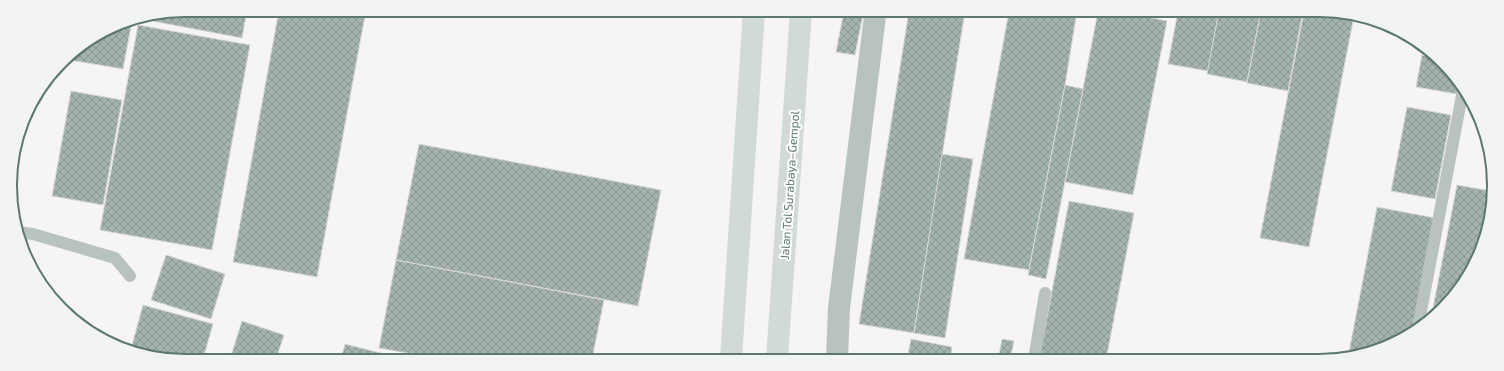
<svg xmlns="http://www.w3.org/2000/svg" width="1504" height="371" font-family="'Exo 2',sans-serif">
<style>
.building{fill:url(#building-cross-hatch);stroke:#d8d7d6}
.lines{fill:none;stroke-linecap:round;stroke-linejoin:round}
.service{stroke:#b8c2be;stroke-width:12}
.minor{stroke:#b8c2be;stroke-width:22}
.motorway{stroke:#d1dad6;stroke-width:22}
.labels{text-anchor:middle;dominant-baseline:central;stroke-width:4;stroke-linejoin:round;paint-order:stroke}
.street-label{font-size:12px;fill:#5d796f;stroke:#fff}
.rim{fill:none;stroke:#5d796f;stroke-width:2}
</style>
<defs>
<pattern id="building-cross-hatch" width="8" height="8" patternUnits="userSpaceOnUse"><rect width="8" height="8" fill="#a4b3ad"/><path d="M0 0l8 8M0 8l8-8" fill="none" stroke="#899691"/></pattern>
</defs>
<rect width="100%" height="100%" fill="#f7f4f4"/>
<!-- building -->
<g class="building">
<polygon points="186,10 247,10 242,38 152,21 153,16"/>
<polygon points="279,10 366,10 317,277 233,262"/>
<polygon points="844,11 863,14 855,55 836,52"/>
<polygon points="909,11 965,11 914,333 859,324"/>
<polygon points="1009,11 1077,11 1065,85 1029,270 964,259"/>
<polygon points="1098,11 1117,11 1167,21 1133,195 1065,182"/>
<polygon points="1178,11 1219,11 1208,71 1168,64"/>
<polygon points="1219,11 1261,11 1247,82 1207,74"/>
<polygon points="1261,11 1303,11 1288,91 1247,83"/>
<polygon points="1304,11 1342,12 1354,16 1309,247 1260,238"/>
<polygon points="132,21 123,69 70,60 71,53 119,23"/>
<polygon points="138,25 250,45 212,250 100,230"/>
<polygon points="1417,43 1423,48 1416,47"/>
<polygon points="1422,55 1434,58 1458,79 1459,82 1457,94 1416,87"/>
<polygon points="1065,85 1083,89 1046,279 1028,275"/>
<polygon points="71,91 122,100 103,205 52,196"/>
<polygon points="1407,107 1451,115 1435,199 1391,191"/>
<polygon points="419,144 661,190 638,306 396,260"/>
<polygon points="942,154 973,159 945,338 914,333"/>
<polygon points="1457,185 1491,191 1479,253 1476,263 1442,310 1431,318"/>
<polygon points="1069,201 1134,213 1106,360 1039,360"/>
<polygon points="1377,207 1435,218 1413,331 1396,343 1348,357"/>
<polygon points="166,255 225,274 211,319 151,300"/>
<polygon points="396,260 604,300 592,359 440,359 379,348"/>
<polygon points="143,305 213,324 203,359 162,359 131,349"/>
<polygon points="242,321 284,335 276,359 230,359"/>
<polygon points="911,339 952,347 950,360 907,360"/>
<polygon points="1002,339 1014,341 1010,360 998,360"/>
<polygon points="345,344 404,359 341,359"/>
<polygon points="881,354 903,358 903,360 880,360"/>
</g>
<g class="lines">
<!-- service -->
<g class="service">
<polyline points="16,232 33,234 115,258 130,276"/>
<polyline points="1418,327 1463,90"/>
<polyline points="1034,360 1045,293"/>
</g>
<!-- minor -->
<polyline class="minor" points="837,359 839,308 875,16"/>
<!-- motorway -->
<g class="motorway">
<polyline points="731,359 754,11"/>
<polyline points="777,359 801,11"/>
</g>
</g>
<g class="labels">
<!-- street labels -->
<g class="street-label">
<text transform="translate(789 185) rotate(-86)">Jalan Tol Surabaya–Gempol</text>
</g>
</g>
<!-- crop -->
<path d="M0 0H1504V371H0ZM185 17H1319A168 168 0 0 1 1487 185V186A168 168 0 0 1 1319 354H185A168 168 0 0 1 17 186V185A168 168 0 0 1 185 17Z" fill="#f2f4f3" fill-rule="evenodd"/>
<path class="rim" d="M185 17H1319A168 168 0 0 1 1487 185V186A168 168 0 0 1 1319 354H185A168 168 0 0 1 17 186V185A168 168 0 0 1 185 17Z"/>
</svg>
